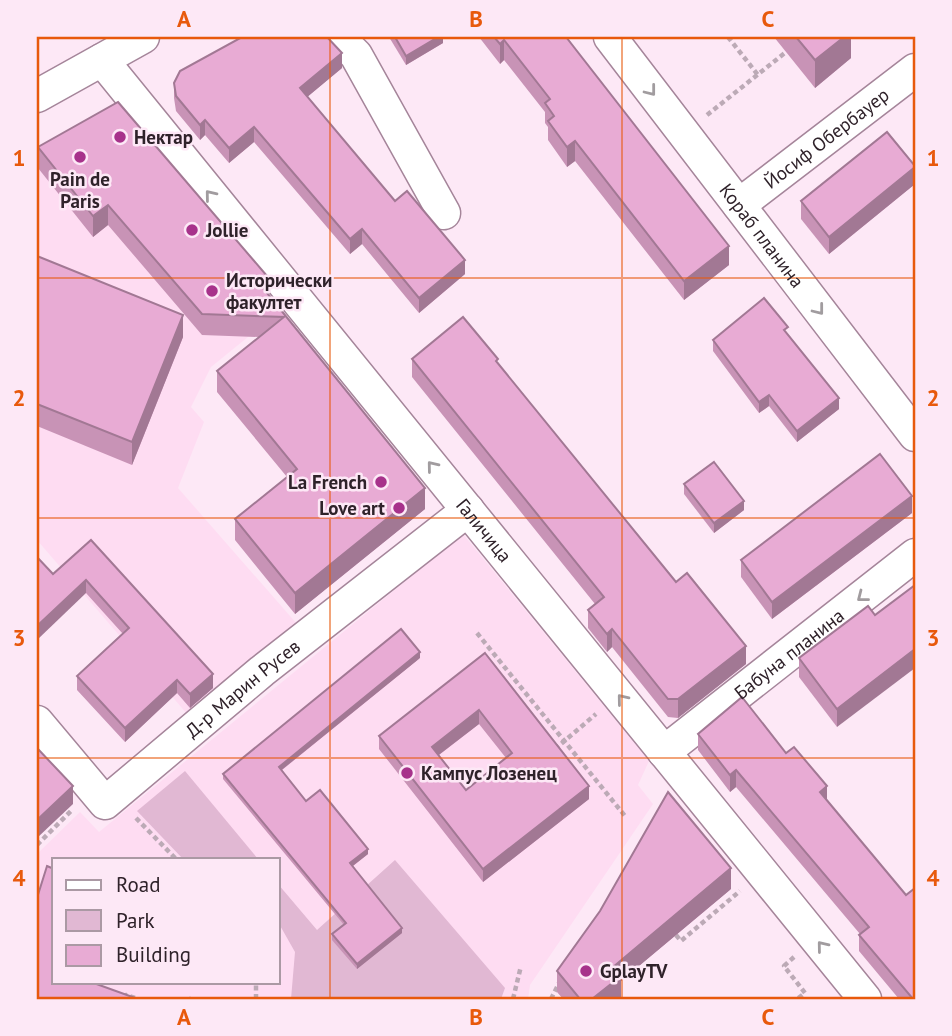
<svg xmlns="http://www.w3.org/2000/svg" width="952" height="1036" font-family="'PT Sans',sans-serif">
<style>
.built{fill:#fedcf2;fill-rule:evenodd}
.green{fill:#e1b8d3}
.lines{fill:none;stroke-linecap:round;stroke-linejoin:round}
.minor-casing{stroke:#a5859a;stroke-width:35}
.path{stroke:#bcaab6;stroke-width:4.5;stroke-dasharray:5 3.5;stroke-linecap:butt}
.minor{stroke:#fff;stroke-width:32}
.wall{fill:#c893b6;fill-rule:evenodd}
.shaded-wall{fill:#a27894}
.building{fill:#e8abd4;stroke:#a27894;stroke-width:2;fill-rule:evenodd}
.oneway{stroke:#a19c9f}
.grid{fill:none;stroke:#e8590c;stroke-width:2;stroke-opacity:0.55}
.poi-dot{fill:#a7328b;stroke:#fde8f6;stroke-width:2.5}
.labels{text-anchor:middle;dominant-baseline:central;stroke-width:5;stroke-linejoin:round;paint-order:stroke}
.poi-label{font-size:19px;font-weight:bold;fill:#2f222a;stroke:#fde8f6;text-anchor:start}
.street-label{font-size:19px;fill:#2f222a;stroke:#fde8f6}
.neatline{fill:none;stroke:#e8590c;stroke-width:2.5}
.grid-label{font-size:23px;text-anchor:middle;font-weight:bold;fill:#e8590c}
</style>
<rect width="100%" height="100%" fill="#fde8f6"/>
<!-- built -->
<g class="built">
<polygon points="37,166 93,236 108,225 279,312 211,367 191,407 204,422 178,488 297,624 188,715 37,540"/>
<path d="M463 534 649 761 638 785 653 804 530 985 528 999H37V854L80 812 99 832ZM54 859H278V982H54Z"/>
</g>
<!-- green -->
<g class="green">
<polygon points="185,771 258,859 183,859 137,811"/>
<polygon points="395,860 505,988 501,999 291,999 295,952 278,922 278,884 317,930"/>
</g>
<g class="lines">
<!-- minor casing -->
<g class="minor-casing">
<g id="minor">
<polyline points="338,37 356,55 444,213"/>
<path id="s1" d="M610 37 915 435"/>
<path id="s2" d="M102 60 865 999"/>
<polyline points="37,96 143,37"/>
<path id="s3" d="M739 205 915 70"/>
<path id="s4" d="M37 722 105 803 262 671 468 510"/>
<path id="s5" d="M664 752 915 555"/>
</g>
</g>
<!-- path -->
<g class="path">
<polyline points="728,37 758,75"/>
<polyline points="707,115 786,52"/>
<polyline points="477,633 625,816"/>
<polyline points="555,749 596,714"/>
<polyline points="136,818 176,859"/>
<polyline points="37,845 73,809"/>
<polyline points="676,935 681,941 740,891"/>
<polyline points="794,957 784,966 805,993 797,999"/>
<polyline points="119,982 121,982"/>
<polyline points="125,999 126,995 138,999"/>
<polyline points="189,999 191,999"/>
<polyline points="256,999 256,982"/>
<polyline points="513,999 521,966"/>
<polyline points="551,999 559,983"/>
</g>
<!-- minor -->
<use href="#minor" class="minor"/>
</g>
<!-- wall -->
<g class="wall">
<polygon points="389,37 443,37 443,43 406,65"/>
<polygon points="479,37 567,37 729,265 684,300 575,161 567,167 548,140 548,127 545,123 545,112 504,60 500,64"/>
<polygon points="774,37 851,37 851,58 815,88"/>
<polygon points="342,68 307,97 395,201 465,274 419,313 362,244 350,254 254,142 229,163 205,135 200,140 176,111 174,98 174,83"/>
<polygon points="38,147 267,293 425,509 295,614 235,540 235,519 287,477 217,392 217,371 259,337 202,335 108,225 93,237 38,168"/>
<polygon points="915,166 915,184 829,254 801,219 801,201"/>
<polygon points="37,256 183,337 132,465 37,426"/>
<polygon points="788,335 839,409 797,442 769,406 759,413 713,351 713,340"/>
<polygon points="412,359 498,364 676,582 746,664 678,718 668,717 612,647 607,652 588,628 588,610 595,604 412,377"/>
<polygon points="684,484 744,510 714,533 684,494"/>
<polygon points="912,513 772,619 741,577 741,560"/>
<polygon points="91,540 213,688 190,708 177,693 125,742 77,690 77,676 123,634 86,593 53,574"/>
<polygon points="868,606 837,727 799,677 799,658"/>
<path d="M485 653 589 799 483 882 379 749V736ZM479 724 506 758 466 790 439 755Z"/>
<polygon points="420,658 282,770 306,801 368,854 353,866 402,933 357,969 332,940 332,934 344,925 223,779 223,774"/>
<polygon points="698,734 786,753 827,800 915,999 899,999 859,951 859,935 860,934 736,787 730,792 698,750"/>
<polygon points="731,889 621,981 621,997 618,999 563,999 557,992 557,971"/>
</g>
<!-- shaded-wall -->
<g class="shaded-wall">
<polygon points="438,37 443,37 443,43 406,65 406,56"/>
<polygon points="844,37 851,37 851,58 815,88 815,60"/>
<polygon points="504,40 504,60 500,64 500,44"/>
<polygon points="342,53 342,68 300,103 300,88"/>
<polygon points="205,120 205,135 200,140 200,125"/>
<polygon points="254,127 254,142 229,163 229,148"/>
<polygon points="575,141 575,161 567,167 567,147"/>
<polygon points="915,167 915,184 829,254 829,237"/>
<polygon points="108,205 108,225 93,237 93,216"/>
<polygon points="362,229 362,244 350,254 350,239"/>
<polygon points="729,246 729,265 684,300 684,281"/>
<polygon points="465,260 465,274 419,313 419,298"/>
<polygon points="267,276 267,297 259,283"/>
<polygon points="183,315 183,337 132,465 132,442"/>
<polygon points="769,395 769,406 759,413 759,402"/>
<polygon points="839,398 839,409 797,442 797,431"/>
<polygon points="425,488 425,509 295,614 295,593"/>
<polygon points="912,496 912,513 772,619 772,602"/>
<polygon points="744,501 744,510 714,533 714,523"/>
<polygon points="86,580 86,593 37,640 37,626"/>
<polygon points="612,629 612,647 607,652 607,634"/>
<polygon points="746,646 746,664 678,718 678,699"/>
<polygon points="915,649 915,668 837,727 837,709"/>
<polygon points="420,652 420,658 279,772 279,767"/>
<polygon points="213,674 213,688 190,708 190,694"/>
<polygon points="177,680 177,693 125,742 125,728"/>
<polygon points="479,710 479,724 432,760 432,747"/>
<polygon points="736,770 736,787 730,792 730,775"/>
<polygon points="73,786 73,804 37,838 37,820"/>
<polygon points="589,786 589,799 483,882 483,869"/>
<polygon points="827,786 827,803 820,792"/>
<polygon points="368,849 368,854 350,868 350,863"/>
<polygon points="731,868 731,889 621,981 621,997 618,999 592,999 613,967"/>
<polygon points="402,928 402,933 357,969 357,964"/>
</g>
<!-- building -->
<g class="building">
<polygon points="242,37 327,37 342,53 300,88 395,201 407,191 465,260 419,298 362,229 350,239 254,127 229,148 205,120 200,125 176,96 174,83 180,71"/>
<polygon points="395,37 438,37 406,56"/>
<polygon points="494,37 566,37 729,246 684,281 575,141 567,147 548,121 554,116 545,103 550,99 504,40 500,44"/>
<polygon points="796,37 844,37 815,60"/>
<polygon points="118,102 267,276 259,283 425,488 295,593 235,519 297,469 217,371 284,317 202,314 108,205 93,216 38,147"/>
<polygon points="887,132 915,166 915,167 829,237 801,201"/>
<polygon points="37,256 183,315 132,442 37,404"/>
<polygon points="764,298 788,327 784,330 839,398 797,431 769,395 759,402 713,340"/>
<polygon points="463,317 498,359 496,361 676,582 687,573 746,646 678,699 668,699 612,629 607,634 588,610 604,597 412,359"/>
<polygon points="880,454 912,496 772,602 741,560"/>
<polygon points="714,462 744,501 714,523 684,484"/>
<polygon points="91,540 213,674 190,694 177,680 125,728 77,676 129,628 86,580 37,626 37,557 53,574"/>
<polygon points="915,585 915,649 837,709 799,658 868,606 875,615"/>
<polygon points="401,629 420,652 279,767 306,801 320,790 368,849 350,863 402,928 357,964 332,934 346,923 223,774"/>
<path d="M485 653 589 786 483 869 379 736ZM479 710 512 753 466 790 432 747Z"/>
<polygon points="742,697 786,753 794,747 827,786 820,792 906,895 915,888 915,999 913,999 859,935 869,927 736,770 730,775 698,734"/>
<polygon points="37,748 73,786 37,820"/>
<polygon points="668,792 731,868 613,967 621,976 592,999 580,999 557,971 600,911"/>
<polygon points="47,866 54,869 54,982 91,982 138,999 37,999 37,898"/>
</g>
<!-- one-way arrows -->
<defs><path id="oneway-chevron" d="M-2-3.5L2.5 0L-2 3.5" fill="none" stroke-width="1.6" stroke-linecap="round" stroke-linejoin="round" transform="scale(1.75)"/></defs>
<g class="oneway">
<use href="#oneway-chevron" transform="translate(651 91) rotate(52)"/>
<use href="#oneway-chevron" transform="translate(210 195) rotate(-129)"/>
<use href="#oneway-chevron" transform="translate(819 310) rotate(52)"/>
<use href="#oneway-chevron" transform="translate(432 466) rotate(-129)"/>
<use href="#oneway-chevron" transform="translate(862 597) rotate(142)"/>
<use href="#oneway-chevron" transform="translate(622 699) rotate(-129)"/>
<use href="#oneway-chevron" transform="translate(822 946) rotate(-129)"/>
</g>
<!-- grid -->
<path class="grid" d="M330 37V999M622 37V999M37 278H915M37 518H915M37 758H915"/>
<!-- markers -->
<g class="poi-dot">
<circle cx="120" cy="137" r="7"/>
<circle cx="80" cy="157" r="7"/>
<circle cx="192" cy="230" r="7"/>
<circle cx="212" cy="291" r="7"/>
<circle cx="381" cy="482" r="7"/>
<circle cx="399" cy="508" r="7"/>
<circle cx="407" cy="773" r="7"/>
<circle cx="586" cy="971" r="7"/>
</g>
<g class="labels">
<!-- poi labels -->
<g class="poi-label">
<text x="134" y="137">Нектар</text>
<text x="80" y="179" text-anchor="middle">Pain de<tspan x="80" dy="22">Paris</tspan></text>
<text x="206" y="230">Jollie</text>
<text x="226" y="280">Исторически<tspan x="226" dy="22">факултет</tspan></text>
<text x="367" y="482" text-anchor="end">La French</text>
<text x="385" y="508" text-anchor="end">Love art</text>
<text x="421" y="773">Кампус Лозенец</text>
<text x="600" y="971">GplayTV</text>
</g>
<!-- street labels -->
<g class="street-label">
<text stroke="none"><textPath href="#s3" startOffset="110">Йосиф Обербауер</textPath></text>
<text stroke="none"><textPath href="#s1" startOffset="250">Кораб планина</textPath></text>
<text stroke="none"><textPath href="#s2" startOffset="606">Галичица</textPath></text>
<text stroke="none"><textPath href="#s5" startOffset="159">Бабуна планина</textPath></text>
<text stroke="none"><textPath href="#s4" startOffset="285">Д-р Марин Русев</textPath></text>
</g>
</g>
<!-- border -->
<rect width="952" height="1036" fill="none" stroke="#fde8f6" stroke-width="77"/>
<!-- legend -->
<rect x="52" y="858" width="228" height="126" fill="#fde8f6" stroke="#ab99a4" stroke-width="2"/>
<rect x="66" y="880" width="35" height="10" fill="#ffffff" stroke="#ab99a4" stroke-width="2"/>
<text x="116" y="892" font-size="21" fill="#2f222a">Road</text>
<rect x="66" y="910" width="35" height="21" fill="#e1b8d3" stroke="#ab99a4" stroke-width="2"/>
<text x="116" y="928" font-size="21" fill="#2f222a">Park</text>
<rect x="66" y="945" width="35" height="21" fill="#e8abd4" stroke="#ab99a4" stroke-width="2"/>
<text x="116" y="962" font-size="21" fill="#2f222a">Building</text>
<rect x="38" y="38" width="876" height="960" class="neatline"/>
<g class="grid-label">
<text x="184" y="27">A</text>
<text x="476" y="27">B</text>
<text x="768" y="27">C</text>
<text x="19" y="166">1</text>
<text x="933" y="166">1</text>
<text x="19" y="406">2</text>
<text x="933" y="406">2</text>
<text x="19" y="646">3</text>
<text x="933" y="646">3</text>
<text x="19" y="886">4</text>
<text x="933" y="886">4</text>
<text x="184" y="1025">A</text>
<text x="476" y="1025">B</text>
<text x="768" y="1025">C</text>
</g>
</svg>
